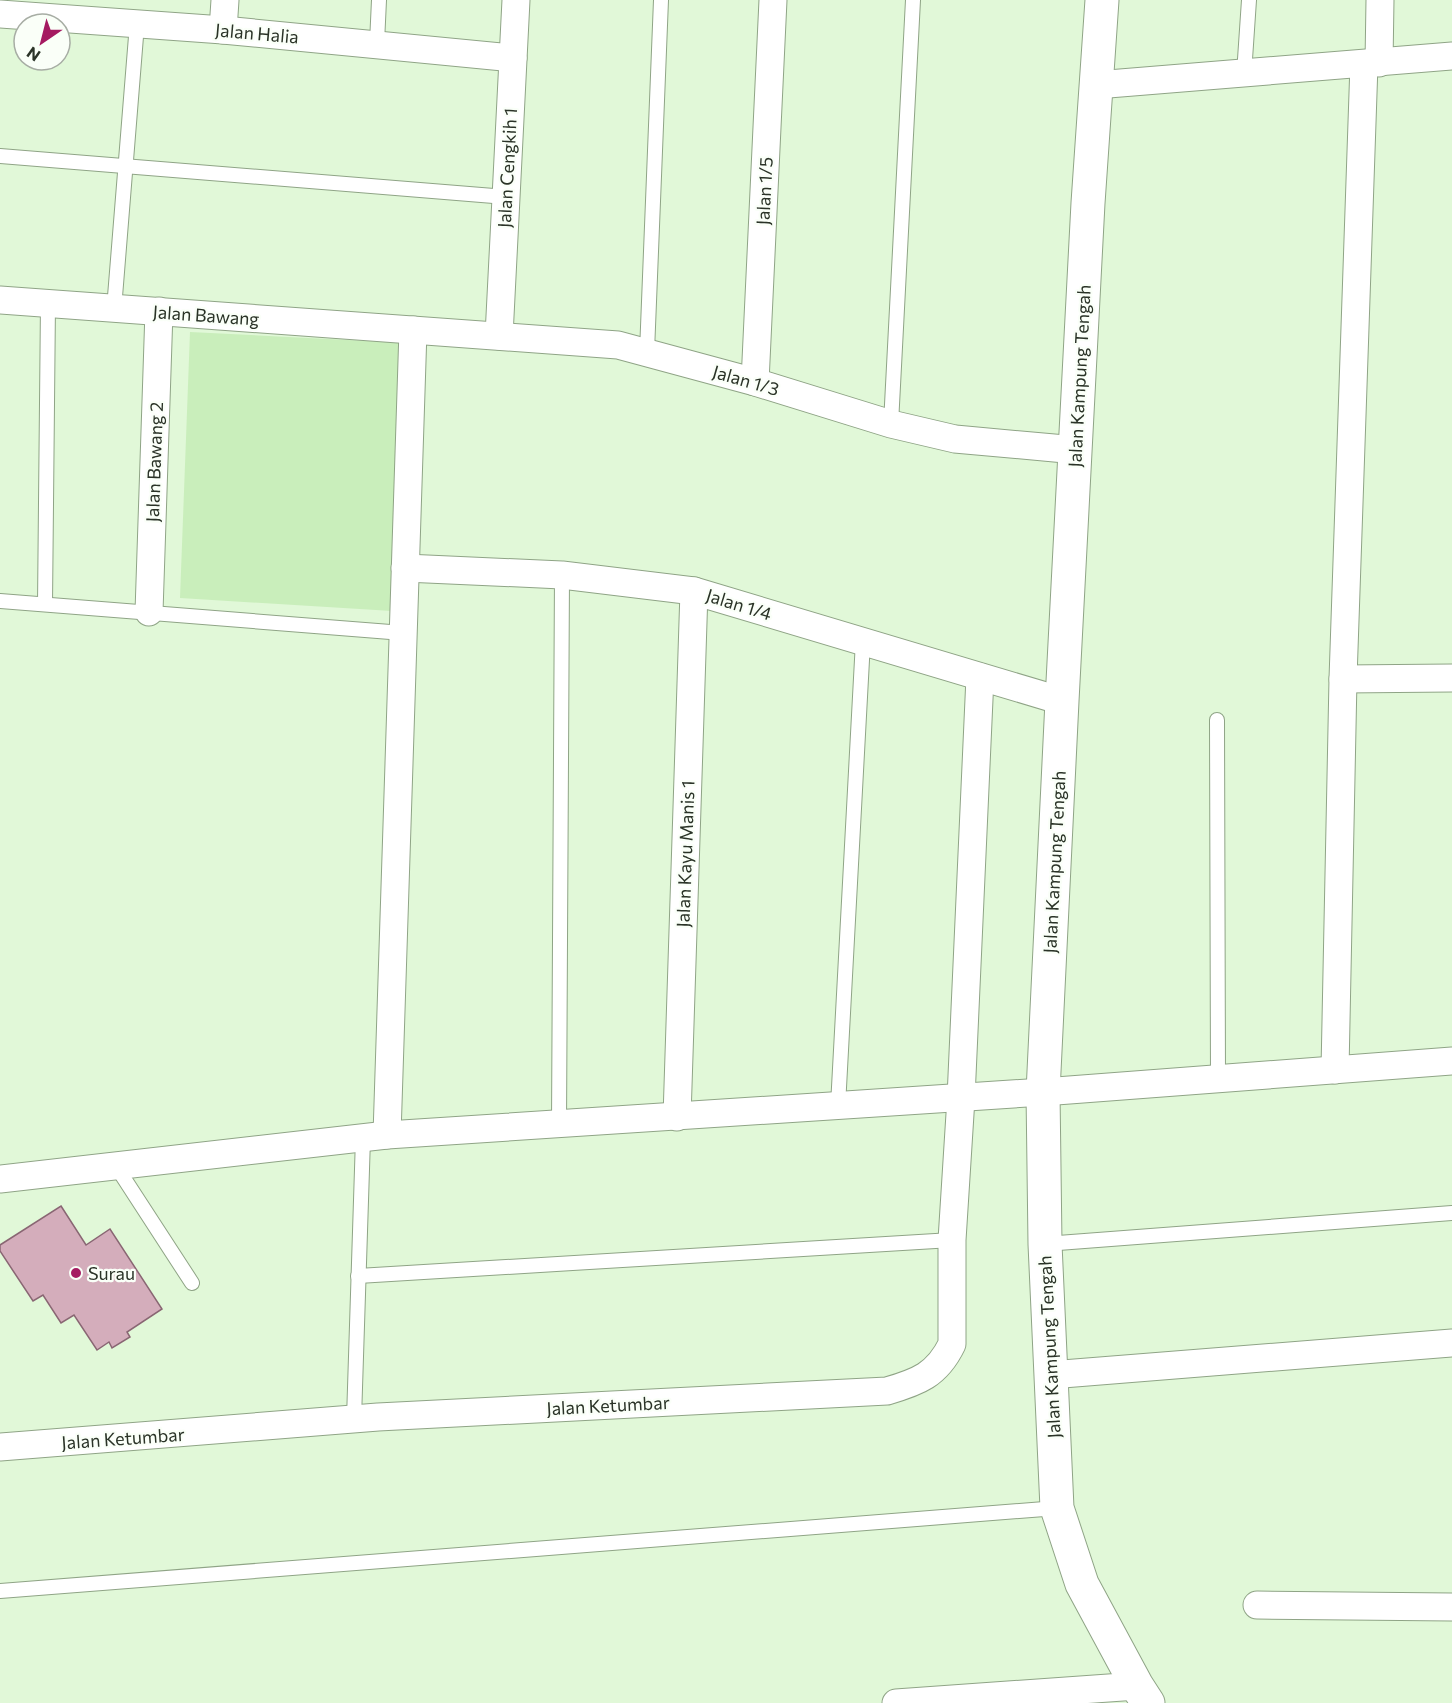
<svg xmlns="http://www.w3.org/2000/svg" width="1452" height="1703" font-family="Commissioner,sans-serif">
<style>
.green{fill:#c9eebb}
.building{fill:#d4adbb;stroke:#896673;stroke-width:1.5}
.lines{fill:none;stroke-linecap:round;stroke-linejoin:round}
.service-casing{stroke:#8fa486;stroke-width:16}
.minor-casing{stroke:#8fa486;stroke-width:29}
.tertiary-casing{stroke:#8fa486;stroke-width:35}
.service{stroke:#fff;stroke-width:14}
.minor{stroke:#fff;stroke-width:27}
.tertiary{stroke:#fff;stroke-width:33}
.poi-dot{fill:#a51a61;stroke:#fafff8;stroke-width:2}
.labels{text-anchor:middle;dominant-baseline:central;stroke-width:4.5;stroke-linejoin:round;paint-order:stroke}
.street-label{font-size:18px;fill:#2a3327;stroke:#fafff8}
.poi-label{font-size:18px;fill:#2a3327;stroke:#fafff8;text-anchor:start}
</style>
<rect width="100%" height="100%" fill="#e1f8d8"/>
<!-- green -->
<polygon class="green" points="190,332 407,343 392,611 180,598"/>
<!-- building -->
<polygon class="building" points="61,1206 86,1245 110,1229 162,1309 127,1332 130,1337 112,1348 109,1342 97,1350 74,1315 61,1323 43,1295 33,1301 0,1251 0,1245"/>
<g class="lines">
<!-- service casing -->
<g class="service-casing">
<g id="service">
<polyline points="377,43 379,0"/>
<polyline points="1244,74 1249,0"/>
<polyline points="0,156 506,197"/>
<polyline points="114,309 137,24"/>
<polyline points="647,352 661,0"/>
<polyline points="891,424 913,0"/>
<polyline points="0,601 403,633"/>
<polyline points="45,604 48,303"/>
<polyline points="1217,720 1218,1079"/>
<polyline points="838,1106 863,641"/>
<polyline points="559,1124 562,575"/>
<polyline points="116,1166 192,1283"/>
<polyline points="1045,1244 1452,1213"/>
<polyline points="358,1276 952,1240"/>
<polyline points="354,1419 363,1138"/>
<polyline points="0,1591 1057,1508"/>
</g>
</g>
<!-- minor casing -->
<g class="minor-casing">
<g id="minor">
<polyline points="0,14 223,30 513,58"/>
<polyline points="223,30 225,0"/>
<polyline points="1379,63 1380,0"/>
<polyline points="1096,85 1452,56"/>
<polyline points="0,300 618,345 755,382 891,424 955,439 1076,450"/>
<polyline points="499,336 516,0"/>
<polyline points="755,382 773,0"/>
<polyline points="405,568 562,575 694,591 1062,701"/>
<polyline points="149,612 159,311"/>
<polyline points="1343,679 1452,678"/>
<polyline points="1335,1070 1343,679 1364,64"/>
<polyline points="677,1117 694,591"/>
<polyline points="387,1135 413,330"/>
<polyline points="0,1179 387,1135 1043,1092 1452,1061"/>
<polyline points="1050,1375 1452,1343"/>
<path d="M0 1447 378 1417 887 1391C918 1382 937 1375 952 1344V1240L961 1098 980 677"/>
<polyline points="1257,1605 1452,1607"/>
<polyline points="896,1703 1137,1686"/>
</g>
</g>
<!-- tertiary casing -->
<g class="tertiary-casing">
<polyline id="tertiary" points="1102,0 1088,203 1062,701 1043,1092 1045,1244 1057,1508 1082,1584 1137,1686 1148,1703"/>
</g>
<!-- service -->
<use href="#service" class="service"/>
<!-- minor -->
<use href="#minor" class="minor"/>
<!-- tertiary -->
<use href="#tertiary" class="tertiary"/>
</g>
<!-- markers -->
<circle class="poi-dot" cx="76" cy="1273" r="6"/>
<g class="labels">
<!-- street labels -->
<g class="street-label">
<text transform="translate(257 33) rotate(5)">Jalan Halia</text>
<text transform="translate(507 168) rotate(-87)">Jalan Cengkih 1</text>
<text transform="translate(764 191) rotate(-87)">Jalan 1/5</text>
<text transform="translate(206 315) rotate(4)">Jalan Bawang</text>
<text transform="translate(1079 376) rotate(-87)">Jalan Kampung Tengah</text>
<text transform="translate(746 380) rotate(16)">Jalan 1/3</text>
<text transform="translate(154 462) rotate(-88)">Jalan Bawang 2</text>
<text transform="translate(739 604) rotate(17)">Jalan 1/4</text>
<text transform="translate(685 854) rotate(-88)">Jalan Kayu Manis 1</text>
<text transform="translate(1054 862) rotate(-87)">Jalan Kampung Tengah</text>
<text transform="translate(1049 1347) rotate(-93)">Jalan Kampung Tengah</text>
<text transform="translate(608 1405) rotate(-3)">Jalan Ketumbar</text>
<text transform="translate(123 1438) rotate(-4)">Jalan Ketumbar</text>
</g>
<!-- poi labels -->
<g class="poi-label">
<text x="88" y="1273">Surau</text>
</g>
</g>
<!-- north arrow -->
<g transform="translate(42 42) rotate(215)"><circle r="28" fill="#fafff8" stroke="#a7ada4" stroke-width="1.5"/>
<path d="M0-4.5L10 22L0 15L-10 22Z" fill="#a51a61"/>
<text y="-9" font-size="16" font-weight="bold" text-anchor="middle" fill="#2a3327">N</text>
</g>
</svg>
